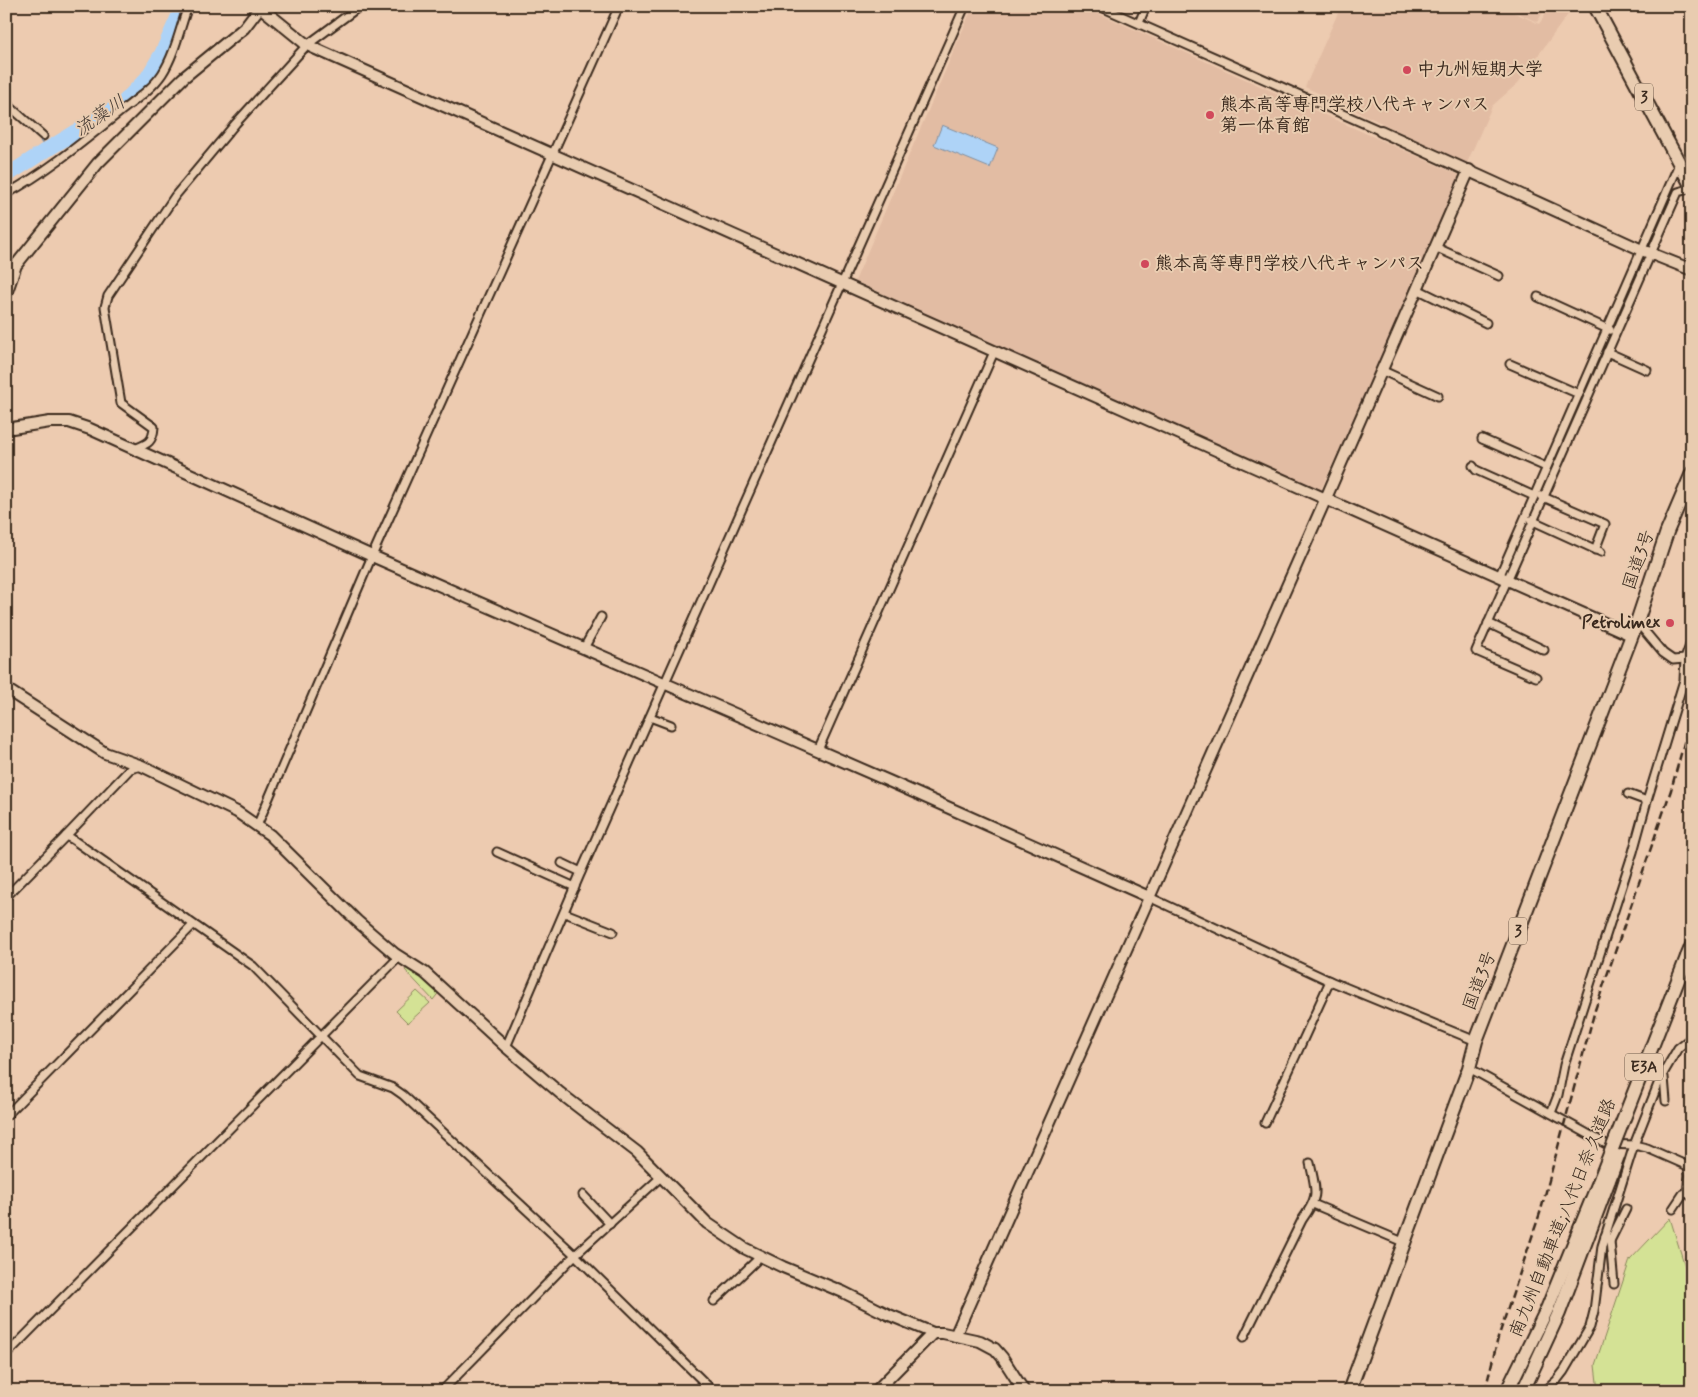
<svg xmlns="http://www.w3.org/2000/svg" width="1698" height="1397" font-family="Mynerve,'Klee One',sans-serif">
<style>
.built{fill:#e2bca3}
.green{fill:#d4e295;stroke:#88865a}
.water{fill:#aed3f7;stroke:#808fa0}
.lines{fill:none;stroke-linecap:round;stroke-linejoin:round}
.stream{stroke:#808fa0;stroke-width:2.5}
.river{stroke:#aed3f7;stroke-width:15}
.street-casing{stroke:#3b2a1e;stroke-width:11}
.secondary-casing{stroke:#3b2a1e;stroke-width:14}
.highway-casing{stroke:#3b2a1e;stroke-width:16}
.street{stroke:#e9ccb0;stroke-width:7}
.secondary{stroke:#e9ccb0;stroke-width:10}
.highway{stroke:#e9ccb0;stroke-width:12}
.rail{stroke:#3b2a1e;stroke-width:2.5;stroke-dasharray:8 4;stroke-linecap:butt}
.highway-bridge-casing{stroke:#3b2a1e;stroke-width:16;stroke-linecap:butt}
.highway-bridge{stroke:#e9ccb0;stroke-width:12}
.poi-dot{fill:#d1495b;stroke:#e9ccb0;stroke-width:2}
.labels{text-anchor:middle;dominant-baseline:central;stroke-width:4;stroke-linejoin:round;paint-order:stroke}
.shield{fill:#e9ccb0;stroke:#6f5b4a;stroke-width:1}
.shield-label{font-size:16px;font-weight:bold;fill:#3b2a1e}
.poi-label{font-size:18px;font-weight:bold;fill:#3b2a1e;stroke:#e9ccb0;text-anchor:start}
.street-label{font-size:18px;fill:#3b2a1e;stroke:#e9ccb0}
.water-label{font-size:19px;font-style:italic;fill:#463b34;stroke:#e9ccb0}
</style>
<rect width="100%" height="100%" fill="#edcbb0"/>
<filter id="ink" filterUnits="userSpaceOnUse"><feTurbulence type="fractalNoise" baseFrequency=".02" numOctaves="2"/><feDisplacementMap in="SourceGraphic" scale="10" xChannelSelector="R" yChannelSelector="G"/><feConvolveMatrix kernelMatrix="1 2 1 2 8 2 1 2 1" color-interpolation-filters="sRGB"/></filter>
<g filter="url(#ink)">
<!-- built -->
<g class="built">
<polygon points="973,6 1082,6 1461,176 1435,247 1320,491 855,281"/>
<polygon points="1341,6 1500,6 1539,24 1551,6 1574,6 1518,83 1492,106 1467,163 1305,87"/>
<polygon points="1504,6 1547,6 1537,22"/>
</g>
<!-- green -->
<g class="green">
<polygon points="407,967 423,975 440,991 433,1000 405,970"/>
<polygon points="417,991 430,1003 408,1023 396,1011"/>
<polygon points="1670,1218 1687,1273 1692,1284 1692,1391 1598,1391 1595,1365 1630,1260"/>
</g>
<!-- water -->
<polygon class="water" points="942,125 998,148 990,168 934,145"/>
<g class="lines">
<!-- stream -->
<g class="stream">
<polyline points="20,120 36,135"/>
<polyline points="41,141 44,145 43,152"/>
</g>
<!-- river -->
<polyline class="river" points="6,176 43,152 122,104 147,78 162,53 183,6"/>
<!-- street casing -->
<g class="street-casing">
<g id="street">
<polyline points="1099,6 1381,131"/>
<polyline points="1139,23 1146,6"/>
<polyline points="6,103 43,136"/>
<polyline points="1684,171 1692,161"/>
<path d="M6 194C47 172 84 141 120 112 135 100 152 89 162 74 175 54 180 28 188 6"/>
<polyline points="1435,247 1499,276"/>
<polyline points="1417,289 1486,323"/>
<polyline points="1538,297 1610,330"/>
<polyline points="1607,352 1647,370"/>
<polyline points="1510,364 1579,394"/>
<polyline points="1381,370 1438,396"/>
<polyline points="1482,439 1546,467"/>
<path d="M134 449C147 444 153 443 154 427L121 403 105 307 108 296 175 196 236 123 307 45 360 6"/>
<polyline points="1473,466 1476,470 1534,496"/>
<polyline points="1541,496 1605,524 1595,550"/>
<polyline points="1531,520 1601,552"/>
<polyline points="1499,577 1679,164"/>
<polyline points="1637,622 1663,653 1673,660 1685,659 1692,640"/>
<polyline points="1488,623 1544,650"/>
<polyline points="584,648 601,617"/>
<polyline points="1536,677 1476,651 1678,192 1692,188"/>
<polyline points="650,717 671,725"/>
<polyline points="818,750 994,352"/>
<polyline points="1628,794 1647,801"/>
<polyline points="257,826 372,556 619,6"/>
<polyline points="66,836 130,769 141,766"/>
<polyline points="497,852 575,887"/>
<polyline points="562,863 581,872"/>
<polyline points="6,897 66,836 72,839 253,966 360,1076 393,1088 403,1095 575,1255 713,1391"/>
<polyline points="1149,897 1330,981 1476,1041"/>
<polyline points="565,913 613,932"/>
<polyline points="506,1047 581,872 965,6"/>
<polyline points="1469,1068 1606,1144 1634,1145 1647,1148 1688,1166"/>
<polyline points="1662,1075 1664,1077 1666,1101"/>
<polyline points="1551,1113 1558,1095 1564,1065 1633,852 1647,801 1684,680 1685,659"/>
<polyline points="6,1116 193,925"/>
<polyline points="1265,1123 1330,981"/>
<polyline points="1688,1166 1689,1175 1687,1193 1692,1197"/>
<polyline points="583,1195 610,1224"/>
<polyline points="1313,1204 1403,1242"/>
<polyline points="1673,1209 1683,1194 1687,1193"/>
<polyline points="1605,1236 1610,1241 1626,1209"/>
<polyline points="1610,1241 1614,1284"/>
<polyline points="714,1301 756,1261 759,1255"/>
<path d="M1244 1337 1302 1220C1320 1195 1316 1192 1310 1163"/>
<polyline points="6,1355 399,957"/>
<polyline points="442,1391 575,1255 662,1176"/>
<polyline points="1545,1391 1557,1380 1564,1371 1590,1327 1594,1311 1602,1246 1634,1145 1660,1079 1678,1048 1692,1037"/>
</g>
</g>
<!-- secondary casing -->
<g class="secondary-casing">
<g id="secondary">
<polyline points="259,6 307,45 1631,635"/>
<polyline points="1381,131 1642,250 1692,270"/>
<polyline points="6,294 16,265 98,163 183,78 244,28 260,7"/>
<polyline points="6,429 50,422 69,422 90,429 372,556 891,782 1149,897"/>
<polyline points="6,689 105,753 142,766 237,812 270,835 357,921 395,954 425,973 506,1047 560,1093 637,1152 707,1223 744,1248 783,1267 843,1292 887,1314 933,1333 943,1333 980,1341 995,1349 1002,1357 1024,1391"/>
<polyline points="955,1336 1326,498 1469,170"/>
<polyline points="876,1391 933,1333"/>
</g>
</g>
<!-- highway casing -->
<g class="highway-casing">
<g id="highway">
<polyline points="1595,6 1692,187"/>
<polyline points="1687,957 1692,945"/>
<polyline points="1349,1391 1469,1068 1476,1041 1637,622 1667,532 1692,473"/>
<polyline points="1507,1391 1547,1309 1601,1177"/>
<polyline points="1523,1391 1559,1313 1609,1180"/>
</g>
</g>
<!-- street -->
<use href="#street" class="street"/>
<!-- secondary -->
<use href="#secondary" class="secondary"/>
<!-- highway -->
<use href="#highway" class="highway"/>
<!-- rail -->
<polyline class="rail" points="1485,1391 1498,1338 1541,1210 1595,1010 1671,790 1692,714"/>
<!-- highway-bridge casing -->
<g class="highway-bridge-casing">
<g id="highway-bridge">
<polyline points="1601,1177 1687,957"/>
<polyline points="1609,1180 1618,1156"/>
</g>
</g>
<!-- highway-bridge -->
<use href="#highway-bridge" class="highway-bridge"/>
</g>
</g>
<!-- markers -->
<g class="poi-dot">
<circle cx="1407" cy="70" r="5"/>
<circle cx="1210" cy="115" r="5"/>
<circle cx="1145" cy="264" r="5"/>
<circle cx="1670" cy="623" r="5"/>
</g>
<g class="labels">
<!-- shield labels -->
<g class="shield">
<rect x="1635" y="83.5" width="18" height="27" rx="4"/>
<rect x="1509" y="917.5" width="18" height="27" rx="4"/>
<rect x="1625" y="1053.5" width="38" height="27" rx="4"/>
</g>
<g class="shield-label">
<text x="1644" y="97">3</text>
<text x="1518" y="931">3</text>
<text x="1644" y="1067">E3A</text>
</g>
<!-- poi labels -->
<g class="poi-label">
<text x="1417" y="70">中九州短期大学</text>
<text x="1220" y="105">熊本高等専門学校八代キャンパス<tspan x="1220" dy="21">第一体育館</tspan></text>
<text x="1155" y="264">熊本高等専門学校八代キャンパス</text>
<text x="1660" y="623" text-anchor="end">Petrolimex</text>
</g>
<!-- street labels -->
<g class="street-label">
<text transform="translate(1639 560) rotate(-71)">国道3号</text>
<text transform="translate(1480 981) rotate(-69)">国道3号</text>
<text transform="translate(1563 1218) rotate(-68)">南九州自動車道;八代日奈久道路</text>
</g>
<!-- water labels -->
<g class="water-label">
<text transform="translate(100 116) rotate(-34)">流藻川</text>
</g>
</g>
<!-- margin -->
<rect width="1698" height="1397" fill="none" stroke="#e9ccb0" stroke-width="25"/>
<rect x="12" y="12" width="1673" height="1372" fill="none" stroke="#3b2a1e" stroke-width="2" filter="url(#ink)"/>
</svg>
